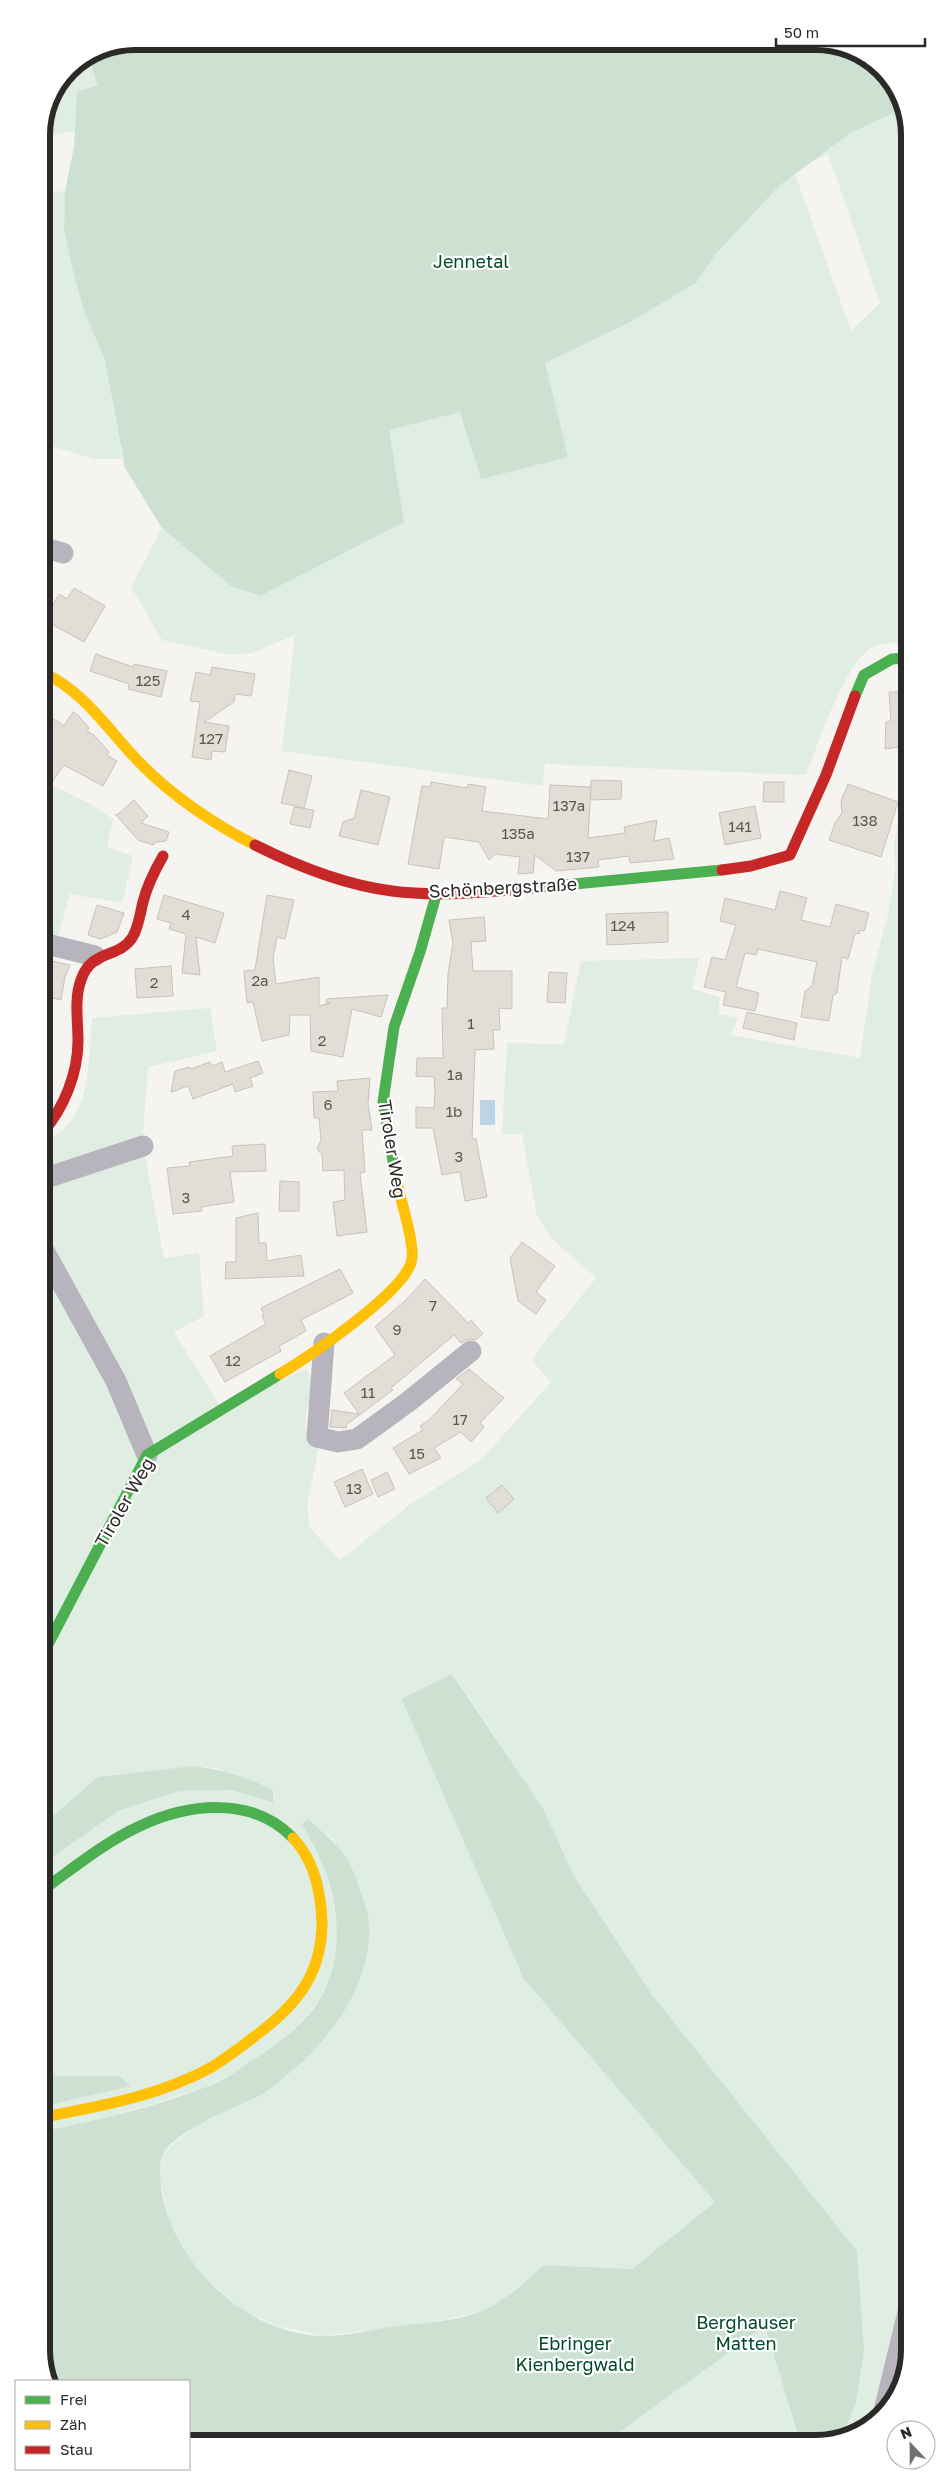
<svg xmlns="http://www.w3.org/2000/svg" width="951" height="2485" font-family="'Golos Text',sans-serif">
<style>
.green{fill:#dfede3;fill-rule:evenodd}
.forest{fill:#cce1d2}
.water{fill:#bdd3e7}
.building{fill:#e3ded5;stroke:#c4c3c0}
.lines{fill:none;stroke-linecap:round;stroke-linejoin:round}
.street{stroke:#b8b4bd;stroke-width:21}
.fast{stroke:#4caf50;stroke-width:11}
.slow{stroke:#ffc107;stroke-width:11}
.jam{stroke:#c62828;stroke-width:11}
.labels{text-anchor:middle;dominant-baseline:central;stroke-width:4.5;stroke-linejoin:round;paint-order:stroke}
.number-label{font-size:15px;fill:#5b5854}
.park-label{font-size:18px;fill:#00492b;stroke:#fff}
.street-label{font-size:18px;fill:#2c2a28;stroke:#fff}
.rim{fill:none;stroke:#2c2a28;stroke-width:6}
</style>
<rect width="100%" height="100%" fill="#f6f4f1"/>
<!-- green -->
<g class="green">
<path d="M135 41H822L896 98V93L906 111 907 636 904 642C895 643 881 643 873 647 845 661 818 745 806 775L545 764 543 786 282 751 295 635 252 653 231 655 162 640 131 587 162 528 231 586 260 596 404 521 88 128 41 138V129L69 69 99 48ZM828 154 880 303 851 331 795 174 779 186 715 255 696 283 646 312 789 173Z"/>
<polygon points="65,191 64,229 72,267 84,311 105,361 122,457 119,459 94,459 42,443 42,193"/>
<polygon points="42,780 90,804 113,819 107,847 133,856 122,903 70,894 58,936 43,934"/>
<path d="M907 804 910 2350 890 2407 841 2440 856 2402 863 2354 817 2441 189 2443V2381H49L45 2374 166 2221 194 2272 243 2318 323 2347 632 2282 715 2202 632 2269 544 2265 500 2302 480 2312 433 2322 324 2336 277 2326 241 2309 209 2282 191 2261 169 2220 160 2180 162 2157 170 2146 193 2128 264 2093 332 2030 346 1858 331 1838 308 1819C321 1858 337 1898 337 1940 337 2010 268 2056 212 2084 200 2091 185 2093 172 2098 131 2111 87 2123 44 2131V2106L119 2076H58L44 2073V1863L120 1810 180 1791 232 1790 272 1803 273 1791 216 1768 192 1766 98 1777 44 1823 43 1190 145 1156 164 1259 199 1252 204 1316 174 1332 221 1408 307 1369C320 1391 298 1414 308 1437L320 1443 307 1505 310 1528 340 1560 412 1503 482 1459 551 1382 533 1362 538 1350 596 1278 552 1239 537 1216 522 1134H502L507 1043 564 1044 581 961 699 958 692 989 720 997 718 1014 738 1018 731 1035 860 1058 872 974 888 915 895 872 894 845 899 815ZM453 1674 543 1808 574 1876 653 1996 857 2251 860 2305 403 1698Z"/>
<path d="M210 1008 217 1051 148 1067 143 1135 94 1154 43 1169V1142C52 1137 62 1132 69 1124 90 1101 90 1047 92 1018Z"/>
</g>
<!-- forest -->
<g class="forest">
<polygon points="135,41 822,41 878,64 896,93 898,111 850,133 779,186 715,255 696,283 628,323 545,363 568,457 481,479 460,412 389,430 404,522 260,596 231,586 162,528 125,468 105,361 84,311 72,267 64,229 65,191 74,147 77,92 98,85 88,56 99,48"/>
<path d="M452 1674 543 1808 574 1876 653 1996 857 2251 864 2351 856 2402 841 2440 800 2441 765 2326 607 2441 189 2443V2381H49L45 2374 44 2131C99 2120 157 2106 209 2086 223 2081 236 2071 248 2063 275 2047 305 2025 321 1997 345 1956 339 1900 320 1858 315 1846 308 1835 302 1824L308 1819C322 1831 334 1841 345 1856 353 1868 358 1883 362 1896 365 1905 369 1915 369 1924 372 1980 335 2034 294 2069 284 2077 274 2087 264 2093 241 2107 165 2132 161 2161 157 2193 169 2225 186 2252 213 2297 270 2336 325 2336 349 2336 373 2329 397 2326 423 2323 458 2321 482 2311 506 2301 525 2281 544 2265L632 2269 715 2202 524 1979 403 1702V1698Z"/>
<path d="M192 1766C222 1769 246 1777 273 1790V1803L232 1790 180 1791 120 1810 44 1863V1823L98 1777Z"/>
<polygon points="44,2073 58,2076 119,2076 131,2086 44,2106"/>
</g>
<!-- water -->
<rect class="water" x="480" y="1100" width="15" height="25"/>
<!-- building -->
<g class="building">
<polygon points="74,588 105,606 84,642 44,620 59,594 67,599"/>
<polygon points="96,654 133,667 134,664 167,671 161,697 128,689 129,684 90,671"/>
<polygon points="212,667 255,674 251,696 235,694 234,702 204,722 229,726 225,752 212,751 211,760 192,757 200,702 190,701 196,672 210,675"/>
<polygon points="889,692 907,692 907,746 885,749 886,722 891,721"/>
<polygon points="42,711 64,726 73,712 78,715 89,728 87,731 95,736 109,752 107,755 117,761 103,786 64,765 52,782 42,776"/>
<polygon points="289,770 312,776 304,808 281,803"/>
<polygon points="591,780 622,781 621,799 590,800"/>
<polygon points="431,782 467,788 468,784 486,787 482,811 548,819 550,785 591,787 588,838 625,833 624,827 657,820 654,841 669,838 674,859 630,863 629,856 598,860 599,867 556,871 535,855 533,873 518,874 520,857 495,854 489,860 479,842 444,837 439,869 408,864 422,786 430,787"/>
<polygon points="764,782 784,782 784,802 763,802"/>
<polygon points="848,784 898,802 881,857 829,840 835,823 842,813 841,801"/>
<polygon points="361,790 390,797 378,845 339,836 343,822 354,818"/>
<polygon points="134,800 148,816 141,823 169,832 166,841 156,842 153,845 138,840 115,814 117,815"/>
<polygon points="755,806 761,838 725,845 719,813"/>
<polygon points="294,807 314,810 310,828 290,824"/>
<polygon points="780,891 807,898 801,920 830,927 836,904 869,913 864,931 860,930 859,934 855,933 848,959 842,957 837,993 833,995 829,1021 801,1017 805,991 812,986 817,962 758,949 756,955 745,953 736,987 759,993 755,1011 723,1005 726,992 704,987 712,957 725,960 736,925 720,921 725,898 775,910"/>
<polygon points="164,895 224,913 215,943 196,937 200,975 182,973 186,934 169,929 171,923 157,919"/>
<polygon points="267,895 294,900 285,939 277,937 273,958 276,984 319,977 319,1006 330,1003 326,1002 327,999 388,995 381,1017 352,1009 343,1057 311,1051 310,1015 290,1015 289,1035 262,1041 253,1002 247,1003 244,971 255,970"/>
<polygon points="97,905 124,913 117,932 101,939 88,935"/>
<polygon points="668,912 668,942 607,945 606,914"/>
<polygon points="484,917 486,941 471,942 473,971 512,971 512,1009 499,1008 500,1030 493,1030 494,1049 475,1050 472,1139 476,1139 487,1197 465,1201 460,1172 442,1175 433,1128 416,1128 416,1107 434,1108 435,1092 434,1077 416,1076 417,1058 443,1058 442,1008 447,1008 448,974 453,943 449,920"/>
<polygon points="43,959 70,965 65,977 61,1000 43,996"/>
<polygon points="171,966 173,996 137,998 135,969"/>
<polygon points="549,972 567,973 565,1003 547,1002"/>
<polygon points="747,1012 797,1023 794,1040 743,1028"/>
<polygon points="258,1061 263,1073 250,1078 253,1086 235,1092 233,1084 193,1099 188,1086 171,1092 175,1071 190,1067 191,1069 210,1062 212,1066 222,1062 225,1072"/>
<polygon points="370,1078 368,1104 372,1130 362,1130 365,1172 360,1173 367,1232 337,1236 333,1202 345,1200 344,1170 323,1171 322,1155 317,1149 321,1140 319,1118 314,1118 313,1092 338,1091 337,1081"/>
<polygon points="265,1144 266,1171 230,1172 234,1202 201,1207 202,1211 173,1214 167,1168 190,1166 189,1162 233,1156 232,1146"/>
<polygon points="280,1181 299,1182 299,1211 279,1211"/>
<polygon points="258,1213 259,1243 266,1243 267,1261 301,1255 304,1276 225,1279 226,1262 236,1262 236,1218"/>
<polygon points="522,1242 555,1266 536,1292 546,1300 536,1314 518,1301 510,1258"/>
<polygon points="340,1269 353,1293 301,1320 306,1331 279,1346 281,1351 225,1382 210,1356 266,1324 262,1316 264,1315 261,1308"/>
<polygon points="425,1279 468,1323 471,1320 483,1334 476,1340 469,1339 461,1343 454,1335 391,1388 393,1390 346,1425 346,1428 330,1427 332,1410 359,1414 344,1393 395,1355 375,1327 408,1298"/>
<polygon points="469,1369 504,1398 480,1423 484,1427 471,1442 461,1432 434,1448 441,1458 409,1474 393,1448 423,1430 420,1426 429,1420 463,1384 456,1379"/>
<polygon points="362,1469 373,1494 345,1507 334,1482"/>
<polygon points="387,1472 395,1489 378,1497 371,1480"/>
<polygon points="502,1485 514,1499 498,1513 486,1498"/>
</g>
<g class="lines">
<!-- street -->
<g class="street">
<polyline points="42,547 63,553"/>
<polyline points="43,943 95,956"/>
<polyline points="43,1179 143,1146"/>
<polyline points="43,1249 116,1381 147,1455"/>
<polyline points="324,1343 317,1437 338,1442 357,1439 408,1402 471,1351"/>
<polyline points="884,2411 910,2304"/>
</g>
<!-- fast -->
<g class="fast">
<polyline points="855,696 864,675 892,659 907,658"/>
<polyline points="532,888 722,870"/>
<polyline points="395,1173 383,1102 394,1027 420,952 437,892"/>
<polyline points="44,1652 147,1455 280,1374"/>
<path d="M44 1889C75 1867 105 1842 140 1826 189 1803 253 1796 293 1838"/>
</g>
<!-- slow -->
<g class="slow">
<path d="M42 672C86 692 109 732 142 765 174 797 216 825 255 845"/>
<path d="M280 1374C310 1356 401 1294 411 1263 417 1246 398 1194 395 1173"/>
<path d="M44 2117C100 2106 159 2096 210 2068 229 2057 246 2043 263 2030 300 2001 322 1971 322 1922 321 1893 314 1860 293 1838"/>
</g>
<!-- jam -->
<g class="jam">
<path d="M255 845C297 866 345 885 392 891 437 897 486 892 532 888"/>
<polyline points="722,870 751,866 790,855 826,775 855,696"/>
<path d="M43 1132C64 1108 78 1073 78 1041 78 1020 74 999 81 980 91 949 118 959 132 938 139 927 140 913 143 902 147 886 155 870 163 856"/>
</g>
</g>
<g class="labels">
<!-- number labels -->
<g class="number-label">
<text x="148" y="680">125</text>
<text x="211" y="738">127</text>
<text x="569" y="805">137a</text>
<text x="865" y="820">138</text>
<text x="740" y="826">141</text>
<text x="518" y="833">135a</text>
<text x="578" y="856">137</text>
<text x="186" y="914">4</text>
<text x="623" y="925">124</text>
<text x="260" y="980">2a</text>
<text x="154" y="982">2</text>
<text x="471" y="1023">1</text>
<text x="322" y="1040">2</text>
<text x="455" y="1074">1a</text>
<text x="328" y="1104">6</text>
<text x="454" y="1111">1b</text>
<text x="459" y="1156">3</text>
<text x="186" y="1197">3</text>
<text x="433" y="1305">7</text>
<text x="397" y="1329">9</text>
<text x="233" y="1360">12</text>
<text x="368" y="1392">11</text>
<text x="460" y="1419">17</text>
<text x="417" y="1453">15</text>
<text x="354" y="1488">13</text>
</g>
<!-- park labels -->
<g class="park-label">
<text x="471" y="261">Jennetal</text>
<text x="746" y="2322">Berghauser<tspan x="746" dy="21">Matten</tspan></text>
<text x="575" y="2343">Ebringer<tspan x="575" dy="21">Kienbergwald</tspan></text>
</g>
<!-- street labels -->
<g class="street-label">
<text transform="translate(503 887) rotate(-3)">Schönbergstraße</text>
<text transform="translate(393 1149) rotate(81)">Tiroler Weg</text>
<text transform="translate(124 1502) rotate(-60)">Tiroler Weg</text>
</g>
</g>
<!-- crop -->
<path d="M0 0H951V2485H0ZM135 50H816A85 85 0 0 1 901 135V2350A85 85 0 0 1 816 2435H135A85 85 0 0 1 50 2350V135A85 85 0 0 1 135 50Z" fill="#fff" fill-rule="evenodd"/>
<path class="rim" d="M135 50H816A85 85 0 0 1 901 135V2350A85 85 0 0 1 816 2435H135A85 85 0 0 1 50 2350V135A85 85 0 0 1 135 50Z"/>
<!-- legend -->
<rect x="15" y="2380" width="175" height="90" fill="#ffffff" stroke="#abaaa9"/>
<rect x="25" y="2396" width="25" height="8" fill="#4caf50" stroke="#abaaa9"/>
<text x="60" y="2405" font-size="15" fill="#2c2a28">Frei</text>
<rect x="25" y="2421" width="25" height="8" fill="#ffc107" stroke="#abaaa9"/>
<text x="60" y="2430" font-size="15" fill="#2c2a28">Zäh</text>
<rect x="25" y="2446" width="25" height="8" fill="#c62828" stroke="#abaaa9"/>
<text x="60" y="2455" font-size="15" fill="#2c2a28">Stau</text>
<!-- north arrow -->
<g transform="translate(911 2445) rotate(338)"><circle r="24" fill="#ffffff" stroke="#abaaa9"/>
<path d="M0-4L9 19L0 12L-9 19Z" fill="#73716e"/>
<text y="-8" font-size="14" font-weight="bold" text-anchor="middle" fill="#2c2a28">N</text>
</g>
<!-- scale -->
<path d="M776 38v8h149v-8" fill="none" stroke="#2c2a28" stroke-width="2.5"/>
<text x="784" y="38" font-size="15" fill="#2c2a28" stroke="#ffffff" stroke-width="4" paint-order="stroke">50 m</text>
</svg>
